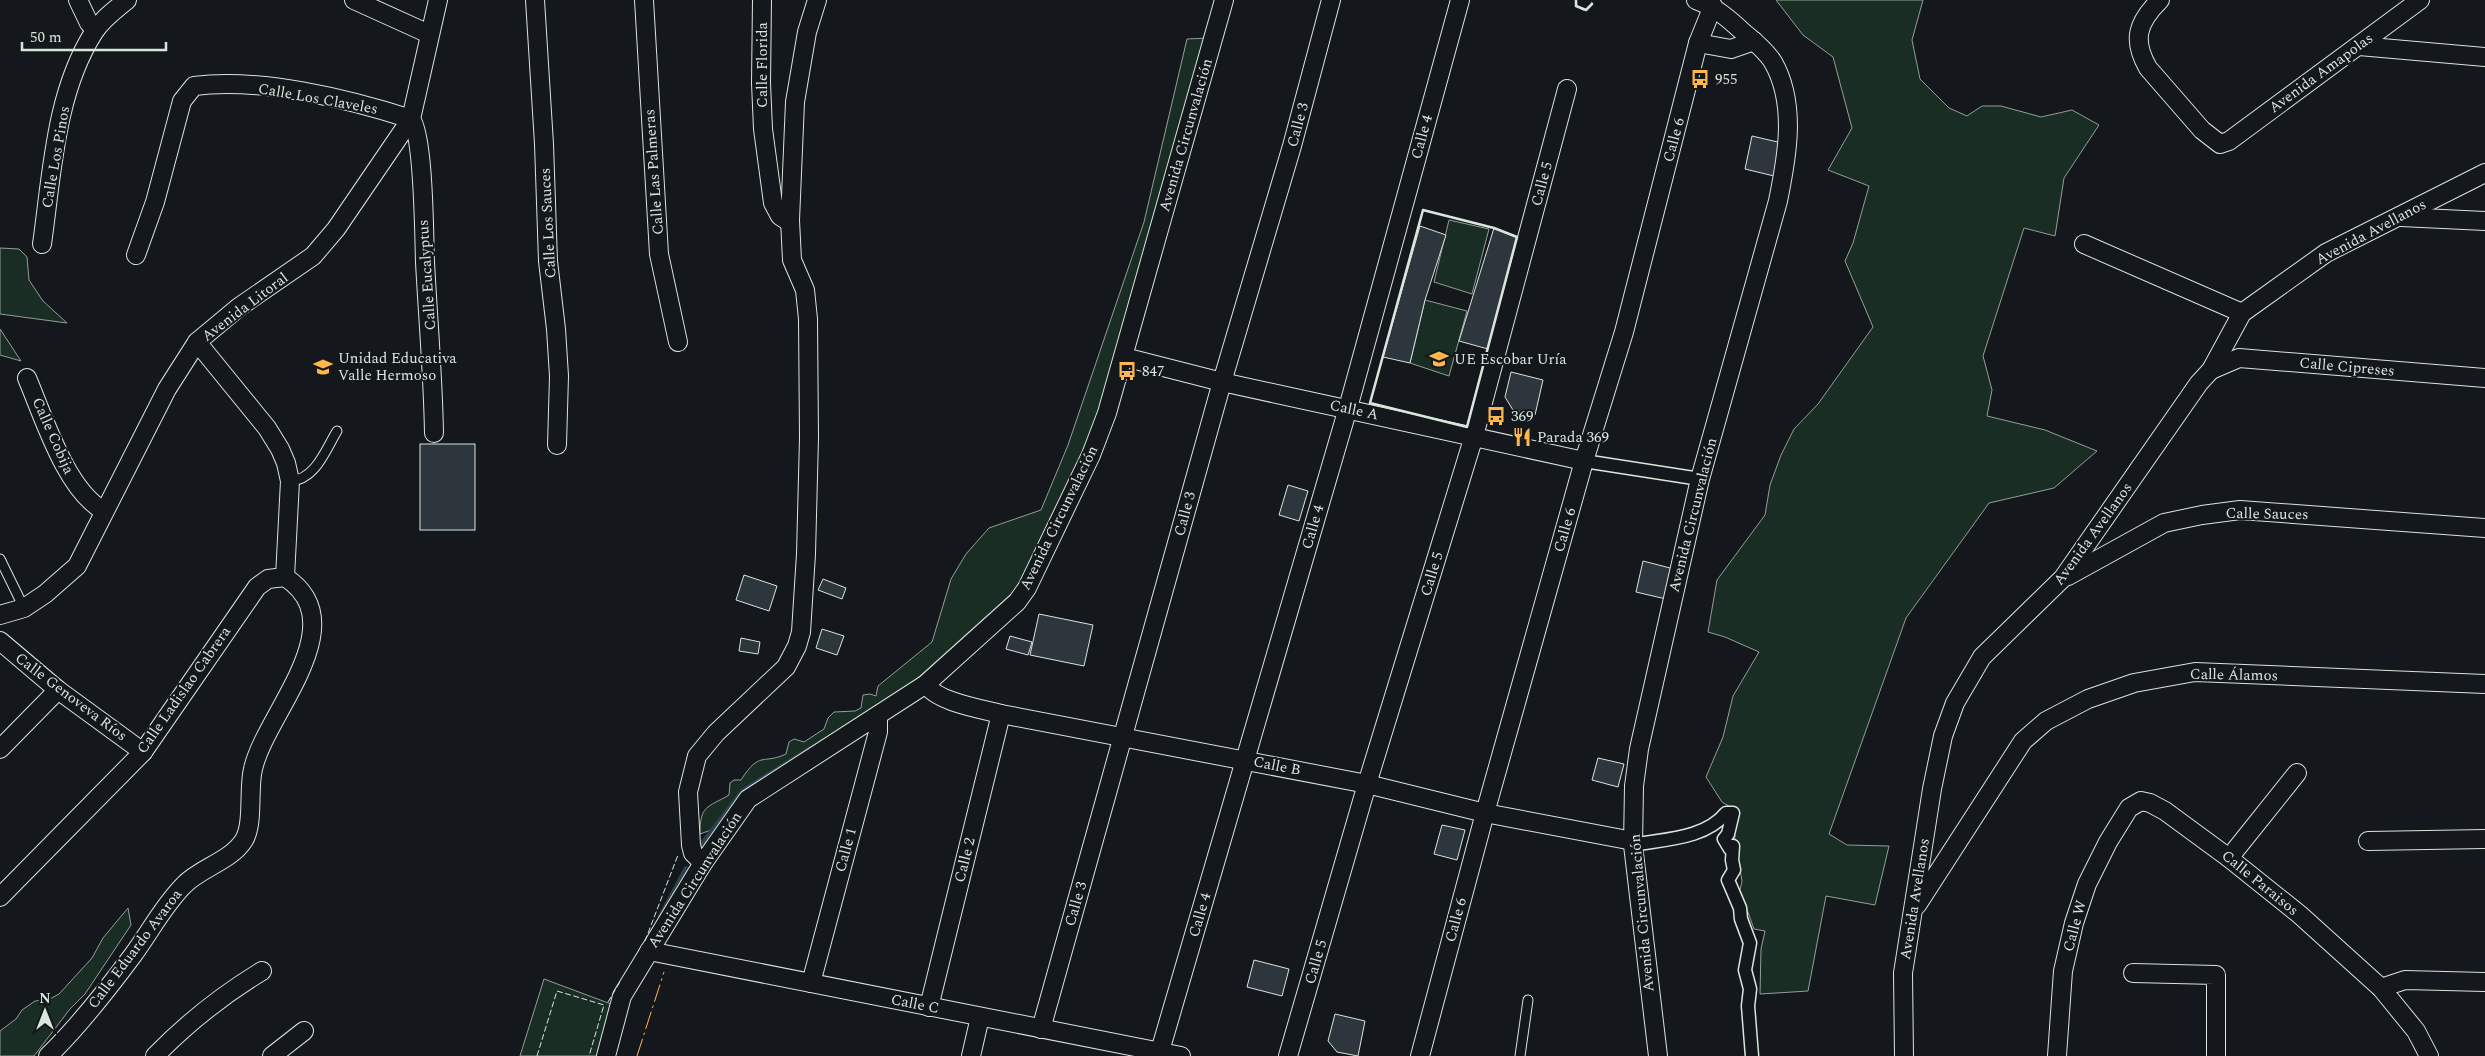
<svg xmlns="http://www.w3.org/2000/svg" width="2485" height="1056" font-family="Spectral,serif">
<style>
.green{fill:#1a2d24;stroke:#939e99}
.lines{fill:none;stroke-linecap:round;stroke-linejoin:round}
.stream{stroke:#2f3f4d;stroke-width:5.5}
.building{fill:#2c363c;stroke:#d8e6dc}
.service-casing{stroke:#d8e6dc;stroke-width:11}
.pedestrian-casing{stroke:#d8e6dc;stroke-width:15}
.minor-casing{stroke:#d8e6dc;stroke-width:20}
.service{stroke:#14181c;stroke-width:9}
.pedestrian{stroke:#14181c;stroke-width:12}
.minor{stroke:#14181c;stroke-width:18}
.fence{stroke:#d8e6dc;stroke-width:1;stroke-dasharray:6 2.5;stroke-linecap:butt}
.wall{stroke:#d8e6dc;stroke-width:2.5}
.power{stroke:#ffb74d;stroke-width:1;stroke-dasharray:18 4 2.5 4;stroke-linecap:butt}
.labels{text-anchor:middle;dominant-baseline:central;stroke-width:4;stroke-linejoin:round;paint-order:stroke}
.street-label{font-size:15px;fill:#d8e6dc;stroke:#14181c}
.poi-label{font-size:15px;fill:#d8e6dc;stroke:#14181c;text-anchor:start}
</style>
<rect width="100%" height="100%" fill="#14181c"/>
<!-- green -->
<g class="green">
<polygon points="1776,0 1923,0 1912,40 1920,79 1949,108 1967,116 1982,106 2001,106 2041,117 2072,110 2099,125 2064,178 2055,236 2024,228 1983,356 1992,390 1987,416 2045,430 2097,451 2054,488 1989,503 1906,618 1829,834 1847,845 1889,846 1875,905 1826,896 1808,991 1760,994 1761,949 1765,931 1754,929 1740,890 1742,881 1735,842 1734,809 1722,802 1706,777 1723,737 1733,696 1759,652 1725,637 1708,632 1717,580 1765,515 1770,485 1781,455 1794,429 1818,404 1873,327 1845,261 1853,243 1869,186 1828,170 1852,128 1833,57 1803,35"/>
<path d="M1208 38 1090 441 1020 586 912 683 743 790 711 830 700 834C700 805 707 808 729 795L730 783 734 780H741C760 750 763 765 786 754L789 742 794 739 804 742 824 729 828 718 834 712 855 711 861 708 863 695 870 694 876 696 878 686 932 642 951 579 966 554 989 528 1041 510 1068 445 1144 222 1187 39Z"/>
<polygon points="1449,220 1489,229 1472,294 1434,282"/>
<polygon points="0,248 19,249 27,257 29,280 43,301 67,323 0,314"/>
<polygon points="1425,300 1467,311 1449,376 1410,363"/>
<polygon points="0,329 21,361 0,355"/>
<polygon points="128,908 131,925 85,994 70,1009 34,1056 0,1056 0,1031 16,1019 22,1010 35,1001 48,1000 59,994 92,958 103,938"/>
<polygon points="544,979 611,1004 598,1056 520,1056"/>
</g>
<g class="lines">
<!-- stream -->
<g class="stream">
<polyline points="696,852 743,791 810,749"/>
<polyline points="661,916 686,869"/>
</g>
</g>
<!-- building -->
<g class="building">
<polygon points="1752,136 1782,143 1774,176 1745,169"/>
<polygon points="1420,226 1446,235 1425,300 1410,363 1383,357"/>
<polygon points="1494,228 1517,237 1488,349 1459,341"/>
<polygon points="1511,372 1543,380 1535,415 1513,410 1505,397"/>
<rect x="420" y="444" width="55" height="86"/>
<polygon points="1288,485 1308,491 1299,521 1279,515"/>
<polygon points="1643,561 1674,569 1666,599 1636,592"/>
<polygon points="744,575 777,586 769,611 736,600"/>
<polygon points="823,579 846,588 842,599 818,590"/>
<polygon points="1039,614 1093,625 1084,666 1030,655"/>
<polygon points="822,629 844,636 837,655 816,648"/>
<polygon points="1010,636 1032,642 1028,655 1006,649"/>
<polygon points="741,638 760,642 758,654 739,651"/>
<polygon points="1598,758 1624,764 1618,787 1592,780"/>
<polygon points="1442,825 1465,830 1457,860 1434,854"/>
<polygon points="1254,960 1289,969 1282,996 1247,987"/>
<polygon points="1335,1014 1365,1021 1358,1056 1337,1052 1328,1041"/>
</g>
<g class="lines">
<!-- service casing -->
<g class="service-casing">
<g id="service">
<path d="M290 481C315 480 325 451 337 431"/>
<polyline points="0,559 24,608"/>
<polyline points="1520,1056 1528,1000"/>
</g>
</g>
<!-- pedestrian casing -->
<g class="pedestrian-casing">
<g id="pedestrian">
<polyline points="1584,461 1700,479"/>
<path d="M1633 845C1664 839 1705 839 1726 813H1733L1728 834 1724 839 1730 849 1733 846 1732 860 1734 870 1728 880 1740 908 1741 919 1750 943 1745 970 1750 989 1748 1006 1752 1056"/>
</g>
</g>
<!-- minor casing -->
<g class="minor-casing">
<g id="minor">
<polyline points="78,0 89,23 95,30"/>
<polyline points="354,0 429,34"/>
<polyline points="535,0 544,144 548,261 556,329 559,376 557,445"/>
<polyline points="644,0 659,254 678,342"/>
<polyline points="762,0 761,83 763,129 773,203 780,216 786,220 790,220"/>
<path d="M2160 0C2137 23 2132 40 2148 68L2202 130 2220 144 2229 141 2420 0"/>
<polyline points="1698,43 1731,49 1754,41"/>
<polyline points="2359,46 2485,57"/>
<path d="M411 119C424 136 424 236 425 262 428 319 433 376 434 433"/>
<polyline points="2401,217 2485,221"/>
<path d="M42 244C52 174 55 93 94 32 102 19 115 10 127 0"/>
<polyline points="2084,244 2242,313"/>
<path d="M136 255 155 202 182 101 194 86C259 77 349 99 411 119"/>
<polyline points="1124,357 1222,382 1584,461"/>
<polyline points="2211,370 2239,358 2485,378"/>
<path d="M27 378C44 418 66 490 104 511"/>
<polyline points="2068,576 2164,523 2202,515 2240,510 2485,528"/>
<polyline points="0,615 24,608 45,594 77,566 167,389 197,342 239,307 313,256 336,229 411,119 438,0"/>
<polyline points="0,641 58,690 143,752"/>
<path d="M926 684C936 702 982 709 1001 714L1367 784 1485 813 1633 841"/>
<polyline points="0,749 58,690"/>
<polyline points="2368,841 2485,839"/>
<polyline points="2229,858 2297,773"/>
<polyline points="703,863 693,853 691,845 688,792 697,756 716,733 786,667 797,646 801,632 806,554 809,438 808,319 805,290 792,260 790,220 795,102 807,32 817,0"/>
<polyline points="0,897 143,752 257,587 268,579 285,577"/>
<polyline points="1917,905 2023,741 2046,721 2088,699 2134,683 2195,672 2485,684"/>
<polyline points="649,951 1181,1056"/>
<polyline points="2133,973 2216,975 2216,1056"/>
<polyline points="811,983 878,732 878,716"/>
<polyline points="2381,988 2405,980 2485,982"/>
<polyline points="929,1007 1001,714"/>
<polyline points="1041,1029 1222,382 1292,146 1331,0"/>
<polyline points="1160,1051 1348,408 1460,0"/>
<path d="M48 1056C79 1026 107 990 133 955 150 932 163 906 184 885 200 868 231 861 244 840 254 823 248 789 253 769 265 714 357 624 285 577L290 481 286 463 280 449 267 428 197 342"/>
<path d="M155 1056C188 1022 221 996 262 971"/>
<polyline points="272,1056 304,1031"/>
<polyline points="606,1056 622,996 703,863 748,799 926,684 1017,602 1027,588 1091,455 1107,413 1224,0"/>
<polyline points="971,1056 980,1017"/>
<polyline points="1288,1056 1367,784 1474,436 1567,89"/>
<polyline points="1420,1056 1485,813 1584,461 1624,332 1698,43 1713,6"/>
<path d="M1658 1056 1633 845 1634 786 1639 749 1700 479 1778 201C1787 157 1797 104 1773 62 1766 51 1753 40 1743 32 1728 18 1715 7 1696 0"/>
<polyline points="1904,1056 1903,973 1932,789 1943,736 1955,703 1982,657 2063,578 2199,383 2211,370 2242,313 2326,253 2485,173"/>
<polyline points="2057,1056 2063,971 2074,923 2087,884 2108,842 2129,808 2141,801 2150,803 2165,811 2229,858 2299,914 2381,988 2416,1031 2429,1056"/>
</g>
</g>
<!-- service -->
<use href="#service" class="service"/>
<!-- pedestrian -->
<use href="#pedestrian" class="pedestrian"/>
<!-- minor -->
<use href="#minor" class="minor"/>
<!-- fence -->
<g class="fence">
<polyline points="1576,0 1577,6 1583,10 1588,9 1592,2"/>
<polyline points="645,941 678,855"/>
<polyline points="608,1002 621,980"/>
<polyline points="537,1056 557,991 604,1005 589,1056"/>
</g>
<!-- wall -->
<g class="wall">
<polyline points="1576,0 1576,6 1586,10 1592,4"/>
<polygon points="1423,210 1494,228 1517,237 1467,427 1370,403"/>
</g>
<!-- power -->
<polyline class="power" points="637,1056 664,972"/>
</g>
<!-- icons -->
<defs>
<g id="bus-bare" transform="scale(1.5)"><path d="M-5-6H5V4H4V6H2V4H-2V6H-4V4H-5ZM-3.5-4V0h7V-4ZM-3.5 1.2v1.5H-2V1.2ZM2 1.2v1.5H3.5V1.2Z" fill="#ffb74d" stroke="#14181c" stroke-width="2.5" paint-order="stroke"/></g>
<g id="school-bare" transform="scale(1.5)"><path d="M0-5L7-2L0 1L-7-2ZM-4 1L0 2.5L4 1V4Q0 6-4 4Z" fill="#ffb74d" stroke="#14181c" stroke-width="2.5" paint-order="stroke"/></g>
<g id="restaurant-bare" transform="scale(1.5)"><path d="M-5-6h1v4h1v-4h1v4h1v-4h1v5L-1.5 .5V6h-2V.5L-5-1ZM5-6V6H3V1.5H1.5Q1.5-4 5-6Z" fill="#ffb74d" stroke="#14181c" stroke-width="2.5" paint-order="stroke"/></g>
</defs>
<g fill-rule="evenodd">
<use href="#bus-bare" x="1700" y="79"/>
<use href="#school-bare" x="1439" y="359"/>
<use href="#school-bare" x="323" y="367"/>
<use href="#bus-bare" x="1127" y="371"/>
<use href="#bus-bare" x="1496" y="416"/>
<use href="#restaurant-bare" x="1522" y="437"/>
</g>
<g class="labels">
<!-- street labels -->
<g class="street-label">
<text transform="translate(762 65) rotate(-90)">Calle Florida</text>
<text transform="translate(2321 73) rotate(-36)">Avenida Amapolas</text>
<text transform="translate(318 99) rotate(10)">Calle Los Claveles</text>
<text transform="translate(1298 125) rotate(-75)">Calle 3</text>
<text transform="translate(1186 135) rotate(-74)">Avenida Circunvalación</text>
<text transform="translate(1422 137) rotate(-75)">Calle 4</text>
<text transform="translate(1674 140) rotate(-75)">Calle 6</text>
<text transform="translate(56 157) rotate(-80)">Calle Los Pinos</text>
<text transform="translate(654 172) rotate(-94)">Calle Las Palmeras</text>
<text transform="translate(1542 184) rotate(-75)">Calle 5</text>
<text transform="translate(548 223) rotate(-93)">Calle Los Sauces</text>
<text transform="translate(2371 232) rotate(-28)">Avenida Avellanos</text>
<text transform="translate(427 275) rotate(-94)">Calle Eucalyptus</text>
<text transform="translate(245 307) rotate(-37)">Avenida Litoral</text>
<text transform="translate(2347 367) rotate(5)">Calle Cipreses</text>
<text transform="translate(1354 410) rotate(12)">Calle A</text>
<text transform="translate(53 436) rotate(66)">Calle Cobija</text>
<text transform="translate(1185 514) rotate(-75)">Calle 3</text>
<text transform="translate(2267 514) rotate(1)">Calle Sauces</text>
<text transform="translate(1693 515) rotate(-76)">Avenida Circunvalación</text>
<text transform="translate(1059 518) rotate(-64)">Avenida Circunvalación</text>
<text transform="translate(1313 527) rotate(-74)">Calle 4</text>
<text transform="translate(1565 530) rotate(-74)">Calle 6</text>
<text transform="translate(2093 534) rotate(-54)">Avenida Avellanos</text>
<text transform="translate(1432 574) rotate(-73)">Calle 5</text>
<text transform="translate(2234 675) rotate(1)">Calle Álamos</text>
<text transform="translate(184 690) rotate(-55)">Calle Ladislao Cabrera</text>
<text transform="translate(71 697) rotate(37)">Calle Genoveva Ríos</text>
<text transform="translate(1277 766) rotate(11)">Calle B</text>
<text transform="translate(846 850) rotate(-75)">Calle 1</text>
<text transform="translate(965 860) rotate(-76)">Calle 2</text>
<text transform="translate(695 880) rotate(-57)">Avenida Circunvalación</text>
<text transform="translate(2260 883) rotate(39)">Calle Paraisos</text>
<text transform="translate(1915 899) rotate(-81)">Avenida Avellanos</text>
<text transform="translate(1076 904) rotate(-74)">Calle 3</text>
<text transform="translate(1642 913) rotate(-95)">Avenida Circunvalación</text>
<text transform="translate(1200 915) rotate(-74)">Calle 4</text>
<text transform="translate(1456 920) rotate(-75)">Calle 6</text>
<text transform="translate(2075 926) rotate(-75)">Calle W</text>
<text transform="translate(135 949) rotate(-53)">Calle Eduardo Avaroa</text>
<text transform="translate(1316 962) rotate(-74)">Calle 5</text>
<text transform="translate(915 1004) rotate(11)">Calle C</text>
</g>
<!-- poi labels -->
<g class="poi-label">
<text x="1715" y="79">955</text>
<text x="338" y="358">Unidad Educativa<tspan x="338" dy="17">Valle Hermoso</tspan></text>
<text x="1454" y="359">UE Escobar Uría</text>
<text x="1142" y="371">847</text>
<text x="1511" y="416">369</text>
<text x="1537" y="437">Parada 369</text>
</g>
</g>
<!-- north arrow -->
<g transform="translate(45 1011)" stroke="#14181c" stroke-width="4" paint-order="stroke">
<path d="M0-4L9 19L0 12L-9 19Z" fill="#d8e6dc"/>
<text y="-8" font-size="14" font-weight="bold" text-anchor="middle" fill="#d8e6dc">N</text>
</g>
<!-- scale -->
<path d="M22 42v8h144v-8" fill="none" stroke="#d8e6dc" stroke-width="2.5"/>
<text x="30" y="42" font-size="15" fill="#d8e6dc" stroke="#14181c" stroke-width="4" paint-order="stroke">50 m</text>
</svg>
